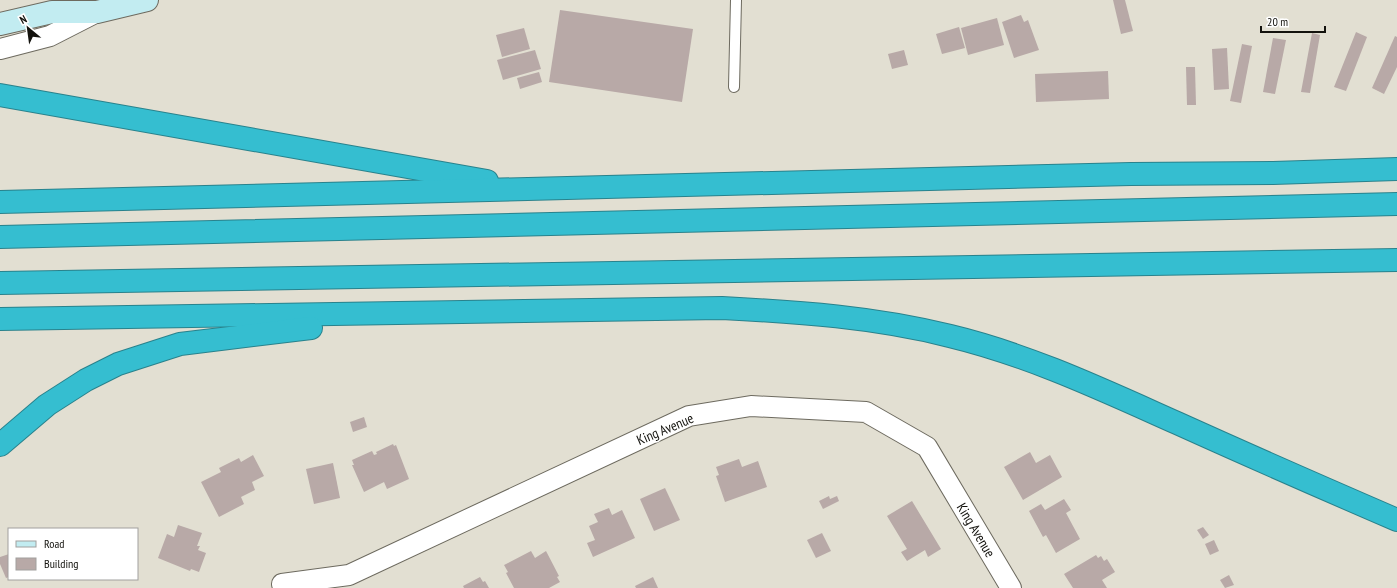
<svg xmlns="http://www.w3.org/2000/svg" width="1397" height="588" font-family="'PT Sans Narrow',sans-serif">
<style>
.building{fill:#b8a9a7}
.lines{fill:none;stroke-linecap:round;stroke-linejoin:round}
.lane-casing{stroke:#6d6a5f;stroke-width:12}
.street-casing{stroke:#6d6a5f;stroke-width:22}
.secondary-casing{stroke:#6d6a5f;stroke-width:24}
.highway-casing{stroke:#29828c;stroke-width:24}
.lane{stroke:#fff;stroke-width:10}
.street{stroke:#fff;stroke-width:20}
.secondary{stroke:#c2ecf1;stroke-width:22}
.highway{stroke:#35bed0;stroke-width:22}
.labels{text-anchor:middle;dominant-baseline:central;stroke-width:3;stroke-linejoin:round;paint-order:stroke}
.street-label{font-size:14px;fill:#13120d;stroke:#fff}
</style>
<rect width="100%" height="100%" fill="#e2dfd2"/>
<!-- building -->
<g class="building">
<polygon points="1113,0 1125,0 1133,31 1121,34"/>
<polygon points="560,10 693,29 682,102 549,82"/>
<polygon points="1021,15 1024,22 1028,20 1039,50 1014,58 1002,22"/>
<polygon points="997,18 1004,45 968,55 961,28"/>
<polygon points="959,27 965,48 942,54 936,34"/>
<polygon points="524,28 530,49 502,57 496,35"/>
<polygon points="1356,32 1367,37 1346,91 1334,87"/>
<polygon points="1312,33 1320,35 1310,93 1301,92"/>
<polygon points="1395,36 1397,37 1397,67 1384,94 1372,88"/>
<polygon points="1273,38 1286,40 1275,94 1263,92"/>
<polygon points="1242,44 1252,46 1241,103 1230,101"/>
<polygon points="1227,48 1229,89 1214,90 1212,49"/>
<polygon points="535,50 541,69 503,80 497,60"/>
<polygon points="904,50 908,65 892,69 888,54"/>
<polygon points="1186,67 1195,67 1196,105 1187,105"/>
<polygon points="1108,71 1109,99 1036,102 1035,74"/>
<polygon points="539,72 542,82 520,89 517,78"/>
<polygon points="364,417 367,427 353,432 350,422"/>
<polygon points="393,444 394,446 396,445 409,479 387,489 384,482 364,492 352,465 354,465 352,460 372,451 374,455 377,454 376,452"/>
<polygon points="1030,452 1036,463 1050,455 1062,477 1023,500 1004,467"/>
<polygon points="253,455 264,476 252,482 255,490 241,497 244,504 219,517 201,482 221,472 219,468 239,458 241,462"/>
<polygon points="739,459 742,467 758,461 767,487 725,502 716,476 719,475 716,467"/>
<polygon points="333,463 340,498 314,504 306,469"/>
<polygon points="665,488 680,520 654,531 640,499"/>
<polygon points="829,496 830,499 837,496 839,501 823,509 819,501"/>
<polygon points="1064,499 1071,510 1066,513 1080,539 1056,553 1046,535 1043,537 1029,511 1041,504 1045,510"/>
<polygon points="912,501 941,549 928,557 925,550 907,561 901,552 907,549 887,516"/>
<polygon points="609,508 612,515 622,510 635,538 593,557 587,543 595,540 589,526 598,522 594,514"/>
<polygon points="178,525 202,533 197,546 200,546 198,550 206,553 199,572 191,569 190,571 158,558 167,534 174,537"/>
<polygon points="1203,527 1209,535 1203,539 1197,530"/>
<polygon points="822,533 831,551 816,558 807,540"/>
<polygon points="1214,540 1219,551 1210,555 1205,544"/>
<polygon points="531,551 535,558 546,551 559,576 557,577 560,582 549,588 514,588 506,573 508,572 504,565"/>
<polygon points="9,554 9,577 6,578 0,564 0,557"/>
<polygon points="1096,555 1098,558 1101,556 1104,561 1107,559 1115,572 1102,580 1107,588 1073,588 1064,574"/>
<polygon points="1229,575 1234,585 1225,588 1220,580"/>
<polygon points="480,577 483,582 485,581 489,588 464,588 463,586"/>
<polygon points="653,577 658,588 636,588 635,586"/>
</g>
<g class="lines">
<!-- lane casing -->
<g class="lane-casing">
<polyline id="lane" points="734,87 736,0"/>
</g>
<!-- street casing -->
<g class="street-casing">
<g id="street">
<polyline points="0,49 50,36 97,12"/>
<polyline points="282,584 349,575 689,416 751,406 866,412 927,447 1011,588"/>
</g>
</g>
<!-- secondary casing -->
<g class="secondary-casing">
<polyline id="secondary" points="0,24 52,12 97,12 147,0"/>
</g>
<!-- highway casing -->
<g class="highway-casing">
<g id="highway">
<polyline points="0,95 487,181"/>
<polyline points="0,202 1131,174 1273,173 1397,169"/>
<polyline points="0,237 1397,204"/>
<polyline points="0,283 1397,260"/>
<path d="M0 319 722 308C799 312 875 317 950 336 1029 355 1103 390 1177 423 1250 456 1323 488 1397 520"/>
<polyline points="0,445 47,405 86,380 118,364 180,344 311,328"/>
</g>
</g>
<!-- lane -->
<use href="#lane" class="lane"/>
<!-- street -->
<use href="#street" class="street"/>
<!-- secondary -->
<use href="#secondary" class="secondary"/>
<!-- highway -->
<use href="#highway" class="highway"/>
</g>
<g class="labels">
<!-- street labels -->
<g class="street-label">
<text transform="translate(665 429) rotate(-23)">King Avenue</text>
<text transform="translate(976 530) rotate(59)">King Avenue</text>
</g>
</g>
<!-- legend -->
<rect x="8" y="528" width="130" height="52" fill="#ffffff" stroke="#a1a09e"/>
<rect x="16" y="541" width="20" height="6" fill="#c2ecf1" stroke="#a1a09e"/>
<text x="44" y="548" font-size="12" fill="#13120d">Road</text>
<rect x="16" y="558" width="20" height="12" fill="#b8a9a7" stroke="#a1a09e"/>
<text x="44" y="568" font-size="12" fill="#13120d">Building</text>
<!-- north arrow -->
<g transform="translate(28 28) rotate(331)" stroke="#ffffff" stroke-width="3" paint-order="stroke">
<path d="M0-3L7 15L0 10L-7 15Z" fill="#13120d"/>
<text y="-6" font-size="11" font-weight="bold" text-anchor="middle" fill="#13120d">N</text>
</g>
<!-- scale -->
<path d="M1261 26v6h64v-6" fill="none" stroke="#13120d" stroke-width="2"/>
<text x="1267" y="26" font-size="12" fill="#13120d" stroke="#ffffff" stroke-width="3" paint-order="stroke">20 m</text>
</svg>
